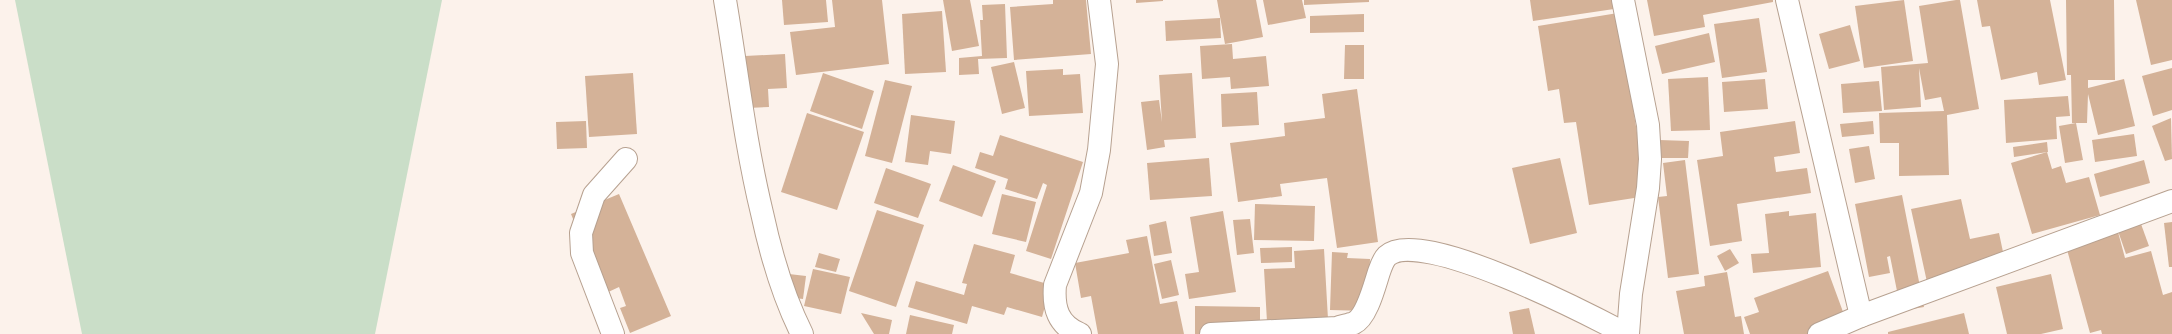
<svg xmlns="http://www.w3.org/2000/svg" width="2172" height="334" font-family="Signika,sans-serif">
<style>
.green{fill:#cadec8}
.building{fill:#d4b298}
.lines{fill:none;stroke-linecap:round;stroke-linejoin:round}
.minor-casing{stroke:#b7a190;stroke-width:24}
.minor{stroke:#fff;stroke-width:22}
</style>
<rect width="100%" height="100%" fill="#fcf2eb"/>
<!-- green -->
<polygon class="green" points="15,0 442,0 375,334 82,334"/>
<!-- building -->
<g class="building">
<polygon points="782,0 826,0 828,22 784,25"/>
<polygon points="832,0 882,0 889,64 796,75 790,32 835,27"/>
<polygon points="943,0 970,0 979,46 952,51"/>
<polygon points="1053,0 1086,0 1091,54 1014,60 1010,7 1053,4"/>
<polygon points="1136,0 1163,0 1163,1 1136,3"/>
<polygon points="1217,0 1256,0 1263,37 1225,44"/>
<polygon points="1263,0 1302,0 1306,18 1268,25"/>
<polygon points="1304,0 1369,0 1369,2 1304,5"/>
<polygon points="1530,0 1612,0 1614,9 1533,21"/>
<polygon points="1647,0 1773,0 1773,2 1703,15 1705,27 1654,36"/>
<polygon points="1904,0 1913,61 1864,68 1855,6"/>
<polygon points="1956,0 1960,0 1979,109 1947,115 1949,175 1899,176 1899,143 1880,143 1879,113 1944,111 1941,97 1925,100 1919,68 1921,107 1884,110 1881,67 1928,63 1919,6"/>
<polygon points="1977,0 2050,0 2066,80 2039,85 2037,72 2001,80 1990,26 1982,27"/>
<polygon points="2066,0 2114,0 2115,80 2088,80 2088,88 2124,79 2135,126 2098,135 2088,94 2087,123 2076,123 2083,160 2065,163 2059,126 2076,123 2072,123 2071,75 2067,75"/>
<polygon points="2136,0 2172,0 2172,60 2151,65"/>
<polygon points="1005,4 1007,58 978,59 979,74 959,75 959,58 982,56 980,20 983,20 982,5"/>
<polygon points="942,11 946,72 905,74 902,14"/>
<polygon points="1618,13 1647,196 1589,205 1576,122 1564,123 1559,89 1548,91 1538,26"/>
<polygon points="1364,14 1364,32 1310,33 1310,16"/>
<polygon points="1220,18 1221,38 1166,41 1165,21"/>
<polygon points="1759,18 1767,72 1722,78 1714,24"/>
<polygon points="1850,25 1860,61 1829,69 1819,34"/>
<polygon points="1709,33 1715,62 1662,74 1655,46"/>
<polygon points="1232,44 1233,59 1266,56 1269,86 1231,89 1230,77 1202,79 1200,46"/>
<polygon points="1345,45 1364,45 1364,79 1344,79"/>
<polygon points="785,54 787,88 768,89 769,107 747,108 745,56"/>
<polygon points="1014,62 1025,108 1002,114 991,67"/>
<polygon points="2172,68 2172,110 2153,116 2142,76"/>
<polygon points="1063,69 1063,75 1080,74 1083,113 1029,116 1026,71"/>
<polygon points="633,73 637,134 589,137 585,76"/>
<polygon points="823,73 874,91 862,129 810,111"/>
<polygon points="1192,73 1196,138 1164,140 1165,147 1147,150 1141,102 1159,100 1162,122 1159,75"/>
<polygon points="1708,77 1710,130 1671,131 1668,79"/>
<polygon points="1765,79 1768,109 1724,112 1722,82"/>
<polygon points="885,80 912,86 892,163 865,156"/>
<polygon points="1879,81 1882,111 1843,113 1841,84"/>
<polygon points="1357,89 1378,242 1337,248 1327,178 1280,184 1282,196 1238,202 1230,143 1285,136 1284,123 1325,118 1322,94"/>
<polygon points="1257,92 1259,125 1222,127 1221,94"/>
<polygon points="2068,96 2070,116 2056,117 2057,139 2006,143 2004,100"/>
<polygon points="807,113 864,132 837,210 781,192"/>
<polygon points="911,115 955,121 951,154 930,151 928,165 905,162"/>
<polygon points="2171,118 2172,159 2165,161 2152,126"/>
<polygon points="586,121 587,148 557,149 556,122"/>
<polygon points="1795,121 1800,153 1774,157 1776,172 1807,168 1811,193 1737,204 1742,241 1710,246 1697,160 1723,156 1720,132"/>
<polygon points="1873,121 1874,134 1842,137 1840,124"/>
<polygon points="2134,134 2137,156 2095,162 2092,140"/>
<polygon points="1000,135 1083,162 1051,259 1026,251 1047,185 1043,183 1037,199 1005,189 1008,179 975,168 980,152 993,156"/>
<polygon points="1659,140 1689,141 1688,158 1658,158"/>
<polygon points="2047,142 2048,152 2014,157 2013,147"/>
<polygon points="1869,146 1875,179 1855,183 1849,149"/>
<polygon points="2047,152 2052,169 2061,166 2066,183 2089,177 2100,215 2032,234 2011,163"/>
<polygon points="1209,158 1212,196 1150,200 1147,163"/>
<polygon points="1560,158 1577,233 1530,244 1512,168"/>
<polygon points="1685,160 1699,274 1668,278 1658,197 1667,196 1663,163"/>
<polygon points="2144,160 2150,183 2100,197 2094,174"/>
<polygon points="953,165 996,181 982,217 939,201"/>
<polygon points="886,168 931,184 918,218 874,203"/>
<polygon points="619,194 671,316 630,333 620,308 626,306 619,287 604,294 571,214"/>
<polygon points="1002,194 1036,202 1026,242 992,234"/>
<polygon points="1902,195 1924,307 1901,311 1890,256 1887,257 1890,273 1869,277 1855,204"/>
<polygon points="1961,199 1970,239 1999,233 2006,266 1927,282 1911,209"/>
<polygon points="1255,204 1315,206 1314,241 1254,240"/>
<polygon points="877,210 924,225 896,307 849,291"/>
<polygon points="1223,211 1236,292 1189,299 1185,274 1199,272 1190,217"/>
<polygon points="1789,211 1789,216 1816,213 1821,267 1753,273 1751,254 1769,253 1765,214"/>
<polygon points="1250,219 1254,253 1237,255 1233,220"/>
<polygon points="1166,221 1172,253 1154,256 1149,225"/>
<polygon points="2172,222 2172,267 2169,267 2164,223"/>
<polygon points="2141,224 2149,246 2126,254 2118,231"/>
<polygon points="2118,232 2125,258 2151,251 2163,295 2172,292 2172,334 2102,334 2101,330 2090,333 2066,246"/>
<polygon points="1147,236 1160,304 1177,301 1184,334 1098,334 1091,296 1081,298 1075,263 1129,253 1126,240"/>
<polygon points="974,244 1015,255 1010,273 1051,285 1042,317 1007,307 1004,315 972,306 967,324 908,307 916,281 964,295 967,284 962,283"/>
<polygon points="1292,247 1292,262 1261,263 1260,248"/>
<polygon points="1324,249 1328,319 1267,322 1264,269 1295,268 1294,251"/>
<polygon points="1730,249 1739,263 1725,271 1717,256"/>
<polygon points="1332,252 1348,253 1347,258 1370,259 1368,311 1330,310"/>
<polygon points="819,253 840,259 836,272 815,267"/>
<polygon points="1171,260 1179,295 1162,299 1154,264"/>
<polygon points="813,269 850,277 841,314 804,306"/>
<polygon points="1828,271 1846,320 1807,334 1750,334 1744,317 1759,312 1754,298"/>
<polygon points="1727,272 1735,317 1741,316 1744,334 1684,334 1676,291 1705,286 1704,276"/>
<polygon points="789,274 806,276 803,299 786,297"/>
<polygon points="2051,274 2063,329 2041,334 2007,334 1996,287"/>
<polygon points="1195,306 1260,307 1260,323 1269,334 1195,334"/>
<polygon points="1529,308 1535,334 1513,334 1509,312"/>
<polygon points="861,313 892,320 889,334 874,334"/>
<polygon points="1964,313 1969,334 1888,334 1888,332"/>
<polygon points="910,315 954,325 952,334 906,334"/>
</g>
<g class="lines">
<!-- minor casing -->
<g class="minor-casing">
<g id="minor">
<path d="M725 0C737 71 745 143 762 213 771 255 783 296 802 334"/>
<polyline points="1623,0 1648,125 1650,159 1648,188 1631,294 1628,334"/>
<polyline points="1787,0 1861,316"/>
<polyline points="613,334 582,253 581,233 594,195 626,159"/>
<path d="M1080 334C1058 325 1053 308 1055 285L1091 193 1099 150 1107 64 1099 0"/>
<path d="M1211 334 1337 328C1342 326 1349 325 1354 323 1367 317 1375 284 1379 272 1381 266 1383 260 1387 256 1419 226 1590 315 1626 334"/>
<polyline points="1819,334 1861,316 2172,201"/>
</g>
</g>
<!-- minor -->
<use href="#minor" class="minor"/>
</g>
</svg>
